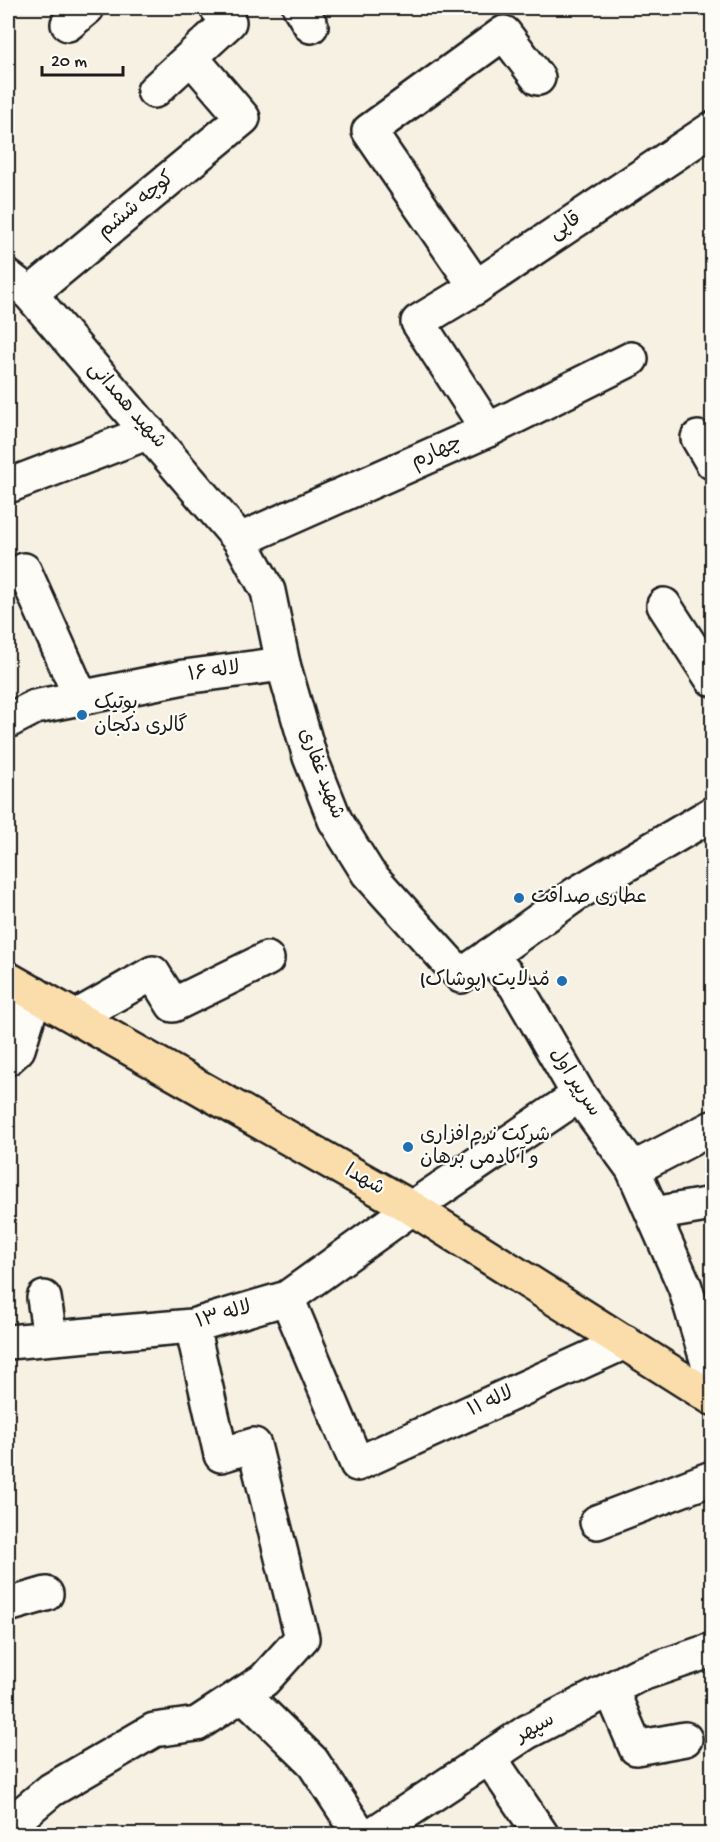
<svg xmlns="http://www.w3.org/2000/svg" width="720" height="1842" font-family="'Gochi Hand','Playpen Sans Arabic',sans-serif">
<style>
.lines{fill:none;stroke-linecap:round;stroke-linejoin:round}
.minor-casing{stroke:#1c1c1c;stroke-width:38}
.major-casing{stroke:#1c1c1c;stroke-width:38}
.minor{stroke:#fdfcf7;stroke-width:33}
.major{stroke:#fbddab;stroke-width:33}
.poi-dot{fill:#1f6fb2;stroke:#fdfcf7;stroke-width:2}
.labels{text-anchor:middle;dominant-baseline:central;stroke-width:4.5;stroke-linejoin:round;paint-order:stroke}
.street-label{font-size:20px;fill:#1c1c1c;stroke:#fdfcf7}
.poi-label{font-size:20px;fill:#1c1c1c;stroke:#fdfcf7;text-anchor:start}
</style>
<rect width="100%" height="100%" fill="#f6f1e3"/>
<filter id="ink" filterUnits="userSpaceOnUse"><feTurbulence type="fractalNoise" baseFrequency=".0167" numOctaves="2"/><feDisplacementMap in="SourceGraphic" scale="12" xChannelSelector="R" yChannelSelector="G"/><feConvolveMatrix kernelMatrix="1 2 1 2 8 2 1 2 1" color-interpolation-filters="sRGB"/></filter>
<g filter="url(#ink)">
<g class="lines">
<!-- minor casing -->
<g class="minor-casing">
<g id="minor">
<polyline points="300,8 311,26"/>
<polyline points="68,24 87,8"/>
<polyline points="154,91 229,22 217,8"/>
<polyline points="8,277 30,294 240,540 268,591 283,664 310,757 335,820 368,873 461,976 576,894 712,814"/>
<polyline points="476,287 369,131 504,33 538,78"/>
<polyline points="30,294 243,118 202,70"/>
<polyline points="488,430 418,322 476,287 712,129"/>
<polyline points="698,438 712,462"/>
<polyline points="8,486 149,432"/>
<polyline points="240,540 488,430 631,359"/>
<polyline points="24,570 81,698"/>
<polyline points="664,605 712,679"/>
<polyline points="8,721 35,707 184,677 283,664"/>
<polyline points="490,955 516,986 579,1095 633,1169 685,1287 712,1376"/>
<polyline points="76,1017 153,973 173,1005 267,959"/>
<polyline points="8,1058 18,1049 35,994"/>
<polyline points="633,1169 712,1128"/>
<polyline points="654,1214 712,1204"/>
<polyline points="44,1298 50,1337"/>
<polyline points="287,1298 357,1464 625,1342"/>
<polyline points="8,1342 192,1326 287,1298 412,1208 579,1095"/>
<polyline points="597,1522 712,1478"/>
<polyline points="8,1605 46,1594"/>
<polyline points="611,1689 636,1748 685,1739"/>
<polyline points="243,1694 312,1761 360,1834"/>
<polyline points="489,1757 541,1834"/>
<polyline points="8,1826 51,1790 154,1730 197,1724 264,1680 302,1638 254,1445 221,1455 192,1326"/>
<polyline points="373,1834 527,1732 638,1675 712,1650"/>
</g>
</g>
<!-- major casing -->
<g class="major-casing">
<polyline id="major" points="8,979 412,1208 712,1398"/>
</g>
<!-- minor -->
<use href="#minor" class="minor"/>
<!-- major -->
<use href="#major" class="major"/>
</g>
</g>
<!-- markers -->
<g class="poi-dot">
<circle cx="82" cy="715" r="6"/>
<circle cx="519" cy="898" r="6"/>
<circle cx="562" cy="981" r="6"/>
<circle cx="408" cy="1147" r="6"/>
</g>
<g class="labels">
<!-- street labels -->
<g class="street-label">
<text transform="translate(137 206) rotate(-40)">کوچه ششم</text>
<text transform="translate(566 227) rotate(-34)">قاپی</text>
<text transform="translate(126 406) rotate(49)">شهید همدانی</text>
<text transform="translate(437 453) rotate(-24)">چهارم</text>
<text transform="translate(214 673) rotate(-8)">لاله ۱۶</text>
<text transform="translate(320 774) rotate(69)">شهید غفاری</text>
<text transform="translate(574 1083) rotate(57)">سرپیر اول</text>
<text transform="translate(364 1181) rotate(30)">شهدا</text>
<text transform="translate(224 1316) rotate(-16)">لاله ۱۳</text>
<text transform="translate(491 1403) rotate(-24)">۱۱ لاله</text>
<text transform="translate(536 1729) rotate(-29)">سپهر</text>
</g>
<!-- poi labels -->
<g class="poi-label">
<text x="94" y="704">بوتیک<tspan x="94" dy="23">گالری دکجان</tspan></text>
<text x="531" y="898">عطاری صداقت</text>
<text x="550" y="981" text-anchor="end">مُدلایت (پوشاک)</text>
<text x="420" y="1136">شرکت نرم‌افزاری<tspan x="420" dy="23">و آکادمی برهان</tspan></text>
</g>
</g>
<!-- margin -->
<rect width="720" height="1842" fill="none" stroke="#fdfcf7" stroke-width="30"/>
<rect x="15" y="15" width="690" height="1812" fill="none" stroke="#1c1c1c" stroke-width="2" filter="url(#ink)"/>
<!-- scale -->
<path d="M42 66v9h81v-9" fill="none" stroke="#1c1c1c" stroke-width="3"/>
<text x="51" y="66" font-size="18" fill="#1c1c1c" stroke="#fdfcf7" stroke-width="4.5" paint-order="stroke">20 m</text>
</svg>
